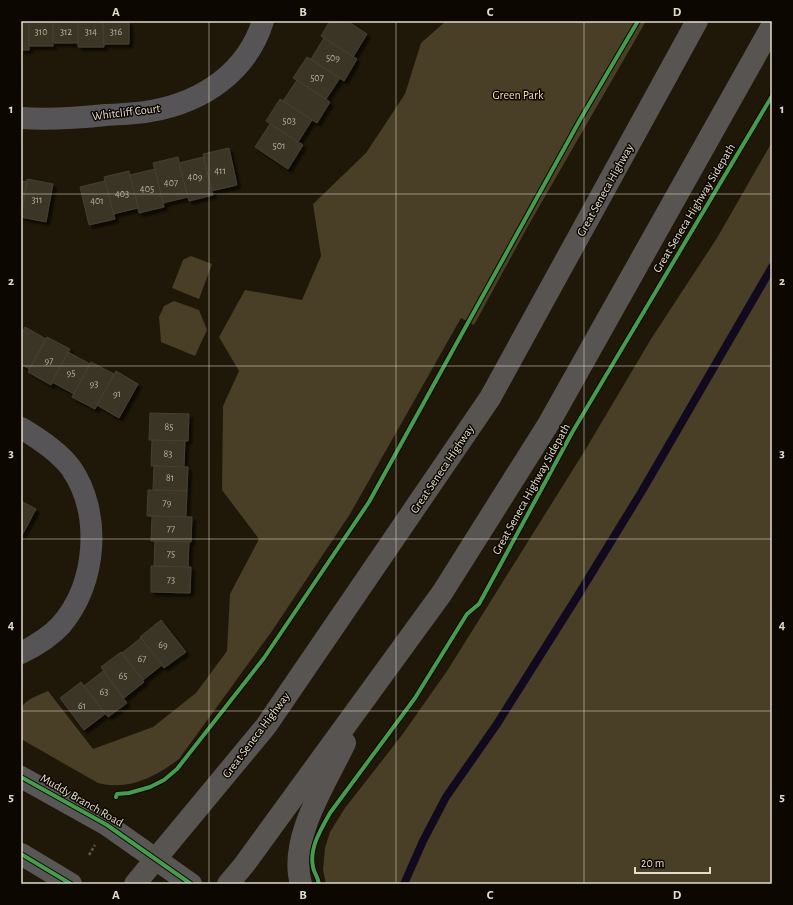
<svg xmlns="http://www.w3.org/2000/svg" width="793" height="905" font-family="'Alegreya Sans',sans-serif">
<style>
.green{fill:#493e26}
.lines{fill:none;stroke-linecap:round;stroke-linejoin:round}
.stream{stroke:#110a1f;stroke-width:8}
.building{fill:#3b3528;stroke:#464033;filter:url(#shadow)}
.path{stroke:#595653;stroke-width:2.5;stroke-dasharray:3 2;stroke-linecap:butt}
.street{stroke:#565456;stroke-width:22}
.secondary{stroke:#595656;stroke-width:22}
.primary{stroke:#575452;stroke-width:22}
.cycleway-casing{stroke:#0c0701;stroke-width:6}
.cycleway{stroke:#469c4c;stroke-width:4}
.grid{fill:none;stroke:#e4dccb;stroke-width:1;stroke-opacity:0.55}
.labels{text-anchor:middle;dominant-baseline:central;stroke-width:3;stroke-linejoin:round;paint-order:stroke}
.number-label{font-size:10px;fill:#bab2a2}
.park-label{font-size:12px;fill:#fadda4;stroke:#0c0701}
.street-label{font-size:12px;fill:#e4dccb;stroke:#0c0701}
.neatline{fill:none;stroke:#e4dccb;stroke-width:1.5}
.grid-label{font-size:13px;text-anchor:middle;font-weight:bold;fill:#e4dccb}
</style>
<defs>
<filter id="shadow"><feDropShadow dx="3.5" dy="3.5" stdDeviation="1" flood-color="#0009"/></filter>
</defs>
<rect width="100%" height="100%" fill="#1f1809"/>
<!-- green -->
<g class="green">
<path d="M446 21H646L528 226 474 325 461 318 350 514 272 631 179 759C155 777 129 791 98 783L21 739C21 704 15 705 48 691L93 749 153 727 196 693 227 651 230 594 259 539 222 490 223 406 239 371 219 337 245 290 302 300 321 256 313 204 366 153 405 94 421 43Z"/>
<polygon points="772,142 772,884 326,884 323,870 325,848 330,832 345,808 402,735 447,671 587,447 651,339 717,238"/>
<polygon points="191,256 212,264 199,299 172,288 183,260"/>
<polygon points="174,301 199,310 207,330 195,356 161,342 159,317 164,306"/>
</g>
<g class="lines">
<!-- stream -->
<polyline class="stream" points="404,884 423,841 446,797 497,724 577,597 642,491 772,267"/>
</g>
<!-- building -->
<g class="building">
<rect x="21" y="21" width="8" height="29"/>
<rect x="29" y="21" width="24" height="25"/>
<polygon points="53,21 78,21 78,43 54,43"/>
<polygon points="78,21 103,21 104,47 78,47"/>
<polygon points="103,21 129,21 129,44 104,44"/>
<polygon points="330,21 347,21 367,34 353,57 321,36"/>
<polygon points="324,38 357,59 344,81 311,59"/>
<polygon points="307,57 340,78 326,99 293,78"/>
<polygon points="297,80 330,102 317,123 283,101"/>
<polygon points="280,99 312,120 298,142 266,121"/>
<polygon points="270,124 303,145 288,169 255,147"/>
<polygon points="229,148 237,185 211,191 203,154"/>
<polygon points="178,157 188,197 163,203 153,163"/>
<polygon points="203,157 213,195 189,201 179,163"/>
<polygon points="155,169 164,207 139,213 130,175"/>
<polygon points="129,171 138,208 113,214 104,177"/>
<polygon points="27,179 53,184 46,222 21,217"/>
<polygon points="21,181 27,182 21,216"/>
<polygon points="105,181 115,219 89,225 80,187"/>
<polygon points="25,327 46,339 29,369 21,364 21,335"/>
<polygon points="47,337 70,349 51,385 28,372"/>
<polygon points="68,352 90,364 74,394 52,382"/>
<polygon points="91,362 114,374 95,409 72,397"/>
<polygon points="116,371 138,384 119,418 97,405"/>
<polygon points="150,413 189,414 188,441 149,440"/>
<polygon points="152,440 185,441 184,467 151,466"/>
<polygon points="154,466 188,467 187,491 153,490"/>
<polygon points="148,490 187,491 186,517 147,516"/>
<polygon points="21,501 36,509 21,537"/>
<polygon points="152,516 192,517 191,542 151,541"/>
<polygon points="155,541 189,542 188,567 154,566"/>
<polygon points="151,566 191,567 190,593 151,592"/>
<polygon points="161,620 186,652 164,668 140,637"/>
<polygon points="141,638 162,665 143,680 122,653"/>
<polygon points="121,652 144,682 124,698 101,667"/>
<polygon points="103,671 127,703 108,717 84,686"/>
<polygon points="81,682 105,714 84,730 60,698"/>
</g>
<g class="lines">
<!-- path -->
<polyline class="path" points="89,855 95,845"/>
<!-- street -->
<g class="street">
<path d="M21 118C49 120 78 118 106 115 121 114 136 114 151 111 203 102 247 72 263 21"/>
<path d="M21 428C38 438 59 452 71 468 102 513 97 583 61 625 51 636 35 646 21 653"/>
</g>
<!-- secondary -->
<g class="secondary">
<polyline points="21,777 107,825 191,884"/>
<polyline points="21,854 71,884"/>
</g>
<!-- primary -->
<g class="primary">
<polyline points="135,884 266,726 490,398 697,21"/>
<polyline points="228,884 244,865 442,593 549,423 772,26"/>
<path d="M301 884C288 839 326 783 345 743"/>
</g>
<!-- cycleway casing -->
<g class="cycleway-casing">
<g id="cycleway">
<polyline points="21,777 107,825 191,884"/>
<polyline points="116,797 117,794 129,793 150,787 164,780 177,769 264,658 369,502 581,118 638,21"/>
<polyline points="21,854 71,884"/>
<path d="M319 884C318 877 314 873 313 867 309 848 321 829 330 813L415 698 467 614 479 604 573 431 772 96"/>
</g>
</g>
<!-- cycleway -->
<use href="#cycleway" class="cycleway"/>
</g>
<!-- grid -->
<path class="grid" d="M209 21V884M396 21V884M584 21V884M21 194H772M21 366H772M21 539H772M21 711H772"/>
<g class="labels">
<!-- number labels -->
<g class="number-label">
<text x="41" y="32">310</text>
<text x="66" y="32">312</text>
<text x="91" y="32">314</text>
<text x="116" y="32">316</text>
<text x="333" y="58">509</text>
<text x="317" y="78">507</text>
<text x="289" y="121">503</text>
<text x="279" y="146">501</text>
<text x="220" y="171">411</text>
<text x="195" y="177">409</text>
<text x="171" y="183">407</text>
<text x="147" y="189">405</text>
<text x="122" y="194">403</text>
<text x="37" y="200">311</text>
<text x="97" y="201">401</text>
<text x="49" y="361">97</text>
<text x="71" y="373">95</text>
<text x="94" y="384">93</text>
<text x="117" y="394">91</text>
<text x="169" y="427">85</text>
<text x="168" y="454">83</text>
<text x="170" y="478">81</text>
<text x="167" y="503">79</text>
<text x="171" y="529">77</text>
<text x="171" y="554">75</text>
<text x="171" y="580">73</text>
<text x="163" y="645">69</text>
<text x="142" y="659">67</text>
<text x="123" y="676">65</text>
<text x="104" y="692">63</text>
<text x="82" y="706">61</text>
</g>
<!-- park labels -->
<g class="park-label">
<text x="518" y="95">Green Park</text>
</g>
<!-- street labels -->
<g class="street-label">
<text transform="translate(126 112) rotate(-7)">Whitcliff Court</text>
<text transform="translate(605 190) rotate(-61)">Great Seneca Highway</text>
<text transform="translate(694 208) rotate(-59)">Great Seneca Highway Sidepath</text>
<text transform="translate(442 469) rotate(-56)">Great Seneca Highway</text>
<text transform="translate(531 489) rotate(-61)">Great Seneca Highway Sidepath</text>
<text transform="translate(256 735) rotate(-53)">Great Seneca Highway</text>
<text transform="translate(82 800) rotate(30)">Muddy Branch Road</text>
</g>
</g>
<!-- border -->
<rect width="793" height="905" fill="none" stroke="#0c0701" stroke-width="44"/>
<!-- scale -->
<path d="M635 867v6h75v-6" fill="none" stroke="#e4dccb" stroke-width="2"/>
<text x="641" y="867" font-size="12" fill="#e4dccb" stroke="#0c0701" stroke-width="3" paint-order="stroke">20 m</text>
<rect x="22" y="22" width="749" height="861" class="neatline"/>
<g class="grid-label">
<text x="116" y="16">A</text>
<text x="303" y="16">B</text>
<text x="490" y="16">C</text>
<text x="677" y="16">D</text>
<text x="11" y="113">1</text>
<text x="782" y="113">1</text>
<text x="11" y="285">2</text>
<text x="782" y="285">2</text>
<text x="11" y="457">3</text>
<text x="782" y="457">3</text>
<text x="11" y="629">4</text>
<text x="782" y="629">4</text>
<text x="11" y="801">5</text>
<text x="782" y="801">5</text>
<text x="116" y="899">A</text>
<text x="303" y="899">B</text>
<text x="490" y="899">C</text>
<text x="677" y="899">D</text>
</g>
</svg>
